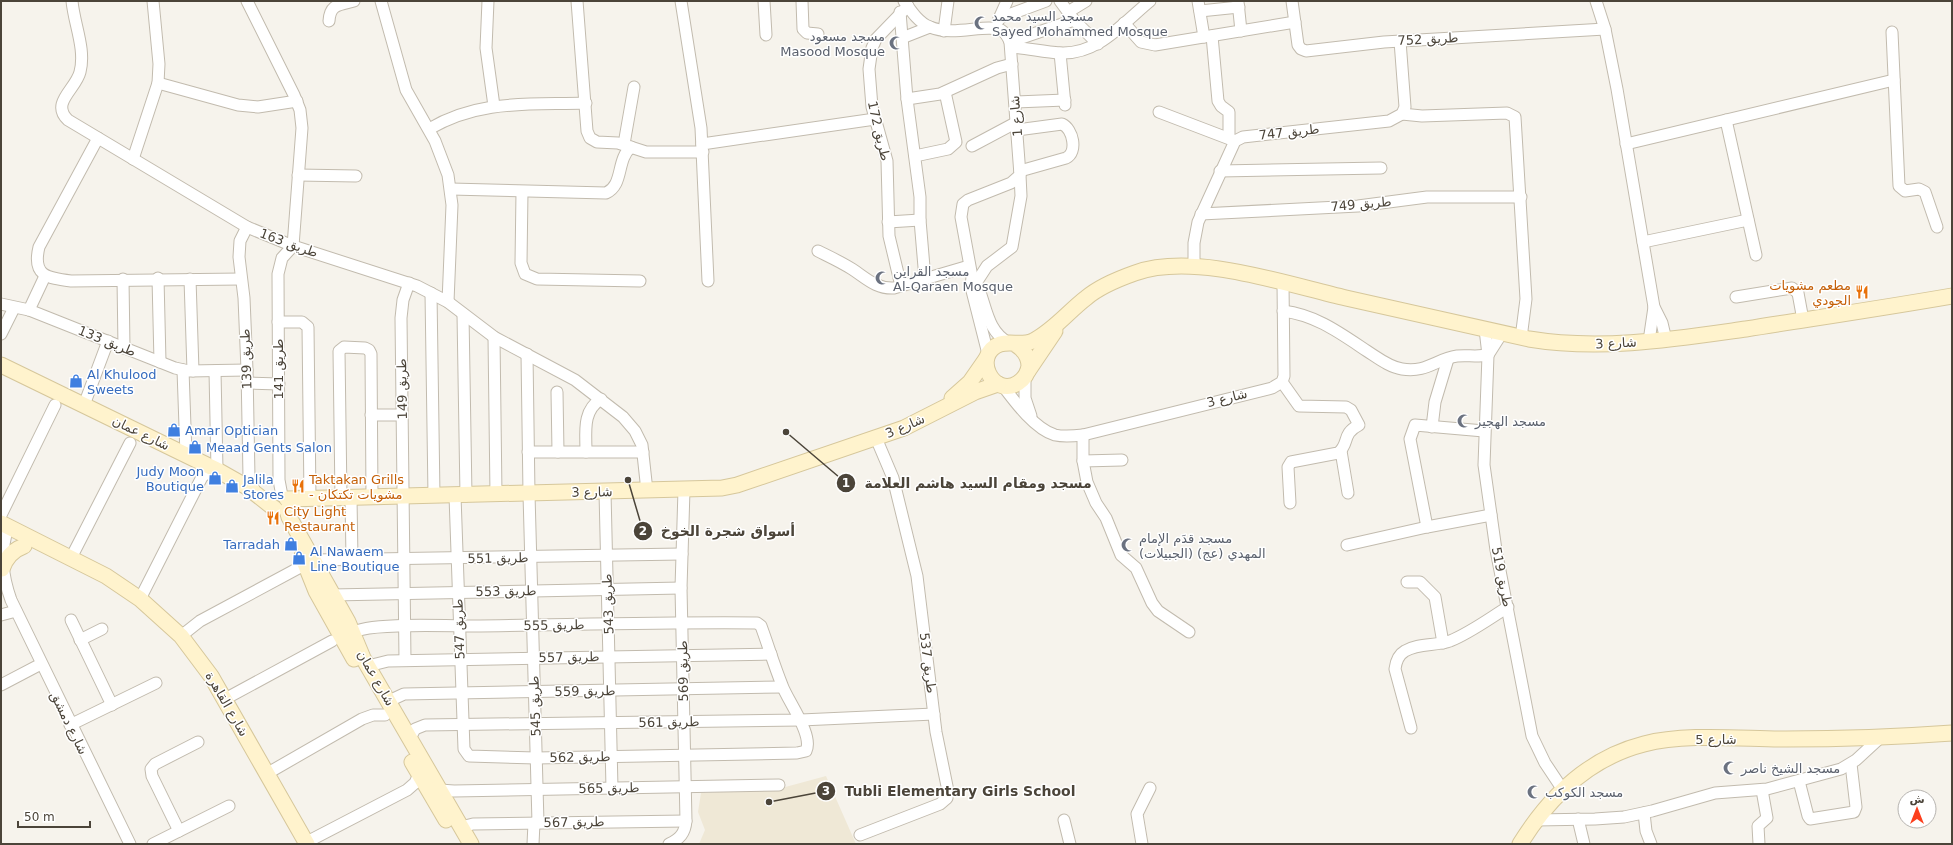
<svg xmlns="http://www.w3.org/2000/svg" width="1953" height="845" font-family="'DejaVu Sans',Cairo,sans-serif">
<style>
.education{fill:#efe8d6}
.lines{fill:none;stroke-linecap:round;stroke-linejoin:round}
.street-casing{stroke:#c2bbae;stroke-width:13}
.secondary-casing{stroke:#d6c79b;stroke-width:17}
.street{stroke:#fff;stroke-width:11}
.secondary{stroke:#fff3cd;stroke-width:15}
.labels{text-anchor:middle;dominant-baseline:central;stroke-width:3;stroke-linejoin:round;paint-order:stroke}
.worship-label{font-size:13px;fill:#5b616d;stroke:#fff;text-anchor:start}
.street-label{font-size:13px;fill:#4b4439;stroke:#fff}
.food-label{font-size:13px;fill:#c56008;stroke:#fff;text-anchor:start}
.shop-label{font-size:13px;fill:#366cbe;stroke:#fff;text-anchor:start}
.leader{fill:none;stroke:#4b4439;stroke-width:1.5}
.callout-dot{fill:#4b4439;stroke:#fff;stroke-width:1.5}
.mark-label{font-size:12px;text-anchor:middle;font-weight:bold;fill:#fff}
.callout-label{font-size:14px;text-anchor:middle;font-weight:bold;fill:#4b4439;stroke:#fff;stroke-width:3;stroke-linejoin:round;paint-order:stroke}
</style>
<rect width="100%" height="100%" fill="#f6f3ec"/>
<!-- education -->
<polygon class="education" points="826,776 856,844 699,844 705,830 698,812 701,793 778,789"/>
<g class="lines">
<!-- street casing -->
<g class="street-casing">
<g id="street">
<path d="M72 1C74 24 86 49 80 72 76 89 50 103 68 120L247 227 293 246 417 286 448 302 494 337 575 380 623 417 635 431 642 445 647 491"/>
<polyline points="247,1 294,95 300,110 302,128 293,246 282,258 278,274 279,480 282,496"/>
<polyline points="381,1 406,90 435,141 448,175 452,205 448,302"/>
<polyline points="488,1 486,48 494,106"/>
<polyline points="577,1 587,131 590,138 597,142 618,143 646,152 703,152"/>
<polyline points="681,1 701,128 708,281"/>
<polyline points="764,1 766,35"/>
<polyline points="802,1 803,29 807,33 818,34"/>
<path d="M904 1C911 11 919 23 930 27 953 37 987 23 1001 30 1006 33 1008 37 1010 42L1020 175 1011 183 968 200 963 204 961 217 972 277 971 287 988 354"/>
<polyline points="1060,1 1074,20 1098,44"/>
<polyline points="1198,1 1204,37"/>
<polyline points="1292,1 1298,45 1301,49 1306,51 1384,42 1605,29"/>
<polyline points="1596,1 1605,29 1617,89 1654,307 1662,323 1666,340"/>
<polyline points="1238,2 1241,31"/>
<polyline points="1200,11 1239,7"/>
<polyline points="900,12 907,99 920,197 920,220 925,279"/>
<polyline points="1068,12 1086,1"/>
<polyline points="1000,18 1046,1"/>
<path d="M329 21C330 4 339 5 354 1"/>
<polyline points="998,21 1007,1"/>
<polyline points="1124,23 1141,42 1155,45 1295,22"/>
<polyline points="944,31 948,1"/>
<polyline points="1892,32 1899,186 1905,191 1919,189 1925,192 1937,227"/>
<polyline points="1212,36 1218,101 1221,106 1229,112 1229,138"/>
<polyline points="902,38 930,27"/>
<polyline points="1010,42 1074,20"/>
<path d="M1011 47C1027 48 1044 52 1060 53 1098 55 1123 23 1150 1"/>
<polyline points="1060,53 1065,105"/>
<polyline points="158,83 238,105 258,107 297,101"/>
<polyline points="907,99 940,94 997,68 1012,64"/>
<polyline points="1015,102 1065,100"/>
<polyline points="1159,112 1235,141"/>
<polyline points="1402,114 1422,116 1507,113 1515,117 1526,299 1521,338"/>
<polyline points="1726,120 1756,255"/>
<path d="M429 129C480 99 529 105 586 103"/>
<path d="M1017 130 1062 124C1073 129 1078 152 1066 158L1020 171"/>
<path d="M98 138 39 247C32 276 47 278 71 281L241 279"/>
<polyline points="624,144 634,87"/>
<polyline points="702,144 875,119"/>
<polyline points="1626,144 1894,80"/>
<polyline points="972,146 1017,122"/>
<polyline points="915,156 948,149 956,142 945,92"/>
<polyline points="133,159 158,83 159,64 153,1"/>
<polyline points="1220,171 1381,168"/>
<polyline points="298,175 356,176"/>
<path d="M451 189 606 193C624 185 616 160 631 147"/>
<polyline points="522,192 521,263 525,274 537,279 640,281"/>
<polyline points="1201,214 1358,206 1427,197 1521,197"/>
<polyline points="888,222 920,220"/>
<polyline points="247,227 240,241 239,257 244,298 247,370 249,477 255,492"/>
<polyline points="1643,242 1748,220"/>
<path d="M818 251C830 257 841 262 852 269 866 278 876 289 894 288L969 266"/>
<polyline points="1194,267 1194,243 1198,222 1235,141 1243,137 1389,121 1402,114 1405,107 1400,41"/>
<polyline points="158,278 160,362"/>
<polyline points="123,279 124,348"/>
<polyline points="190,279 193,371"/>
<polyline points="976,283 987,266 1012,247 1021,196 1020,175"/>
<polyline points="901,286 889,236 887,161 872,107 869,69 872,48 876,39 908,6"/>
<polyline points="431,293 434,496"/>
<path d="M981 295C987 313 990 333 1009 343"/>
<polyline points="1736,297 1792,288 1798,293 1803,320"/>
<polyline points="1,304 29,310 175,368 189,371 247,370"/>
<polyline points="29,310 45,276"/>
<path d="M1283 311C1316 315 1340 333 1367 351 1378 358 1389 367 1402 369 1427 373 1436 359 1457 356 1467 355 1477 357 1488 355"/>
<polyline points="463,314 466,496"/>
<polyline points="278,322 302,322 308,327 310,499"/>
<polyline points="1485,329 1488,355 1484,465 1496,550 1532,736 1545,763 1563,790"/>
<polyline points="1,334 14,308"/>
<polyline points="494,337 496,495"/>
<polyline points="1649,341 1654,307"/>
<polyline points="527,354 529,494 538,823"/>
<polyline points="1488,355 1502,333"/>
<polyline points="183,370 186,455"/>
<polyline points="1025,376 1025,398 1031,416"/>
<path d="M1282 382 1299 406 1346 407 1351 410 1359 425C1341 434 1350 444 1338 453L1291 462 1288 467 1290 503"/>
<polyline points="248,383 279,384"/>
<path d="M1003 386C1015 402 1035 429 1055 435 1064 437 1074 436 1083 435L1272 388 1282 382 1284 376 1283 283"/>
<polyline points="557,392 558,452"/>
<polyline points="84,405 108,341"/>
<polyline points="371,415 402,415"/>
<polyline points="1432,427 1435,402 1448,359"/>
<polyline points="1083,435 1083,461 1087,482 1096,503 1106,518 1121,555 1136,568 1152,603 1158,611 1189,632"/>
<polyline points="1341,451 1348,493"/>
<polyline points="528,452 643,452"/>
<path d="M586 452C586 432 582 411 601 399"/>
<polyline points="1083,461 1122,460"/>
<polyline points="605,492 612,788"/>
<polyline points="341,498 339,351 344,347 365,348 369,350 371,354 372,497"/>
<polyline points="351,498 352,558"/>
<polyline points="1,515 55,405"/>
<path d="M8 527C0 553 2 575 11 600L130 844"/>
<polyline points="1427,527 1410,439 1415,425 1484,431"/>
<polyline points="1347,545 1427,527 1491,515"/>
<polyline points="71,558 130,443"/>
<polyline points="314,560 682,554"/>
<polyline points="1407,582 1420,582 1435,597 1443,643"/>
<polyline points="332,595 681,588"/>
<polyline points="140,599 202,477 208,472 217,470 215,371"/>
<polyline points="1,615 16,611"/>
<polyline points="71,620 112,705"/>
<path d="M352 633C368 622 448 626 472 626 567 625 662 622 757 623L761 626C768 645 774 665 782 685 787 700 814 735 806 751L797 753 536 758 469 756 464 749 455 496"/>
<polyline points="181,636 200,621 306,564"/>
<polyline points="80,640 102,629"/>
<polyline points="405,660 401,318 403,300 409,283"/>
<polyline points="368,666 388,661 771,654"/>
<polyline points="1,685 41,664"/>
<polyline points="225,699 332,641"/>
<polyline points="389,701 404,694 782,687"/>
<polyline points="70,725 156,683"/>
<path d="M1411 728 1395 669C1396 661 1398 655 1405 651 1418 643 1436 646 1450 641 1470 633 1490 618 1508 607"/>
<polyline points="410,738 415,729 425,725 801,720 934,714"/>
<polyline points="268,773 362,719 373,715 385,715"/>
<polyline points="1799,781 1808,816 1810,819 1854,812 1856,807 1851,764"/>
<polyline points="440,790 454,791 779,785"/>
<polyline points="1644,813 1646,831 1651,844"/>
<polyline points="1578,819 1584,844"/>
<polyline points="1064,820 1070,844"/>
<polyline points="1536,820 1595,819 1624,817 1652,811 1715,793 1767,789 1841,769 1856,760 1881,737"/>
<polyline points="461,827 473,824 686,821"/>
<polyline points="179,831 152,776 151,769 155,764 198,742"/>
<polyline points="860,835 940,804 947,798 948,791 936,732 917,576 893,478 876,438"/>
<polyline points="307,842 407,790 415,783 419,774"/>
<polyline points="153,844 229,806"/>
<polyline points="533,844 534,823"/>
<path d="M669 844C680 839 685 833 686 821L681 588 684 490"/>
<polyline points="1142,844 1137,814 1150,788"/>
<polyline points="1759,844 1758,826 1767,818 1762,790"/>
</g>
</g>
<!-- secondary casing -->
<g class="secondary-casing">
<g id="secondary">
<path d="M1015 344C1023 349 1029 356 1029 366 1028 373 1024 379 1018 383 993 399 971 355 1000 344 1011 341 1022 346 1033 341 1053 331 1069 311 1086 298 1100 286 1118 279 1135 273 1194 252 1285 284 1346 298 1407 312 1468 325 1529 339 1601 351 1675 339 1746 329 1815 318 1883 308 1952 296"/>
<polyline points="1,365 217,470 247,487 275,509"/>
<polyline points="1028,371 1055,331"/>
<polyline points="952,398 970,382 986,359"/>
<polyline points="287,499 722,488 737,485 904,428 975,392 998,384"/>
<polyline points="287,510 289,517 348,622 363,658 471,844"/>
<polyline points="1,523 106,576 140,599 181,636 211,676 307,844"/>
<polyline points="302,556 316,591 354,659"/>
<path d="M2 569C6 557 13 550 24 546"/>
<polyline points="412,762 446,820"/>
<path d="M1520 844C1549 797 1589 758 1644 744 1686 733 1742 739 1786 739 1841 739 1897 737 1952 733"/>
</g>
</g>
<!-- street -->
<use href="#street" class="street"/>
<!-- secondary -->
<use href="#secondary" class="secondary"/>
</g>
<!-- icons -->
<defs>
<g id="mosque-bare" transform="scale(1.08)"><path d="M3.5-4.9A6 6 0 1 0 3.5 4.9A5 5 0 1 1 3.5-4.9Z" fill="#6b7280" stroke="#fff" stroke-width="2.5" paint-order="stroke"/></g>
<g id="restaurant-bare" transform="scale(1.08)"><path d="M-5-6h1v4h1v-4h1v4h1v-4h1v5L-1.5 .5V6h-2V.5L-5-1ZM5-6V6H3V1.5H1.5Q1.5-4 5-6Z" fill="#e8710a" stroke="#fff" stroke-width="2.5" paint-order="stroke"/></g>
<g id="shop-bare" transform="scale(1.08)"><path d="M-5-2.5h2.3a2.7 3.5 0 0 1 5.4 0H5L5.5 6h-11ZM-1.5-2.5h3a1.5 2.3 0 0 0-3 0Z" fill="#3f7fe0" stroke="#fff" stroke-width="2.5" paint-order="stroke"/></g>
</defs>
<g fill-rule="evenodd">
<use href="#mosque-bare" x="981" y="23"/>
<use href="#mosque-bare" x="896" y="43"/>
<use href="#mosque-bare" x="882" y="278"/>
<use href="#restaurant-bare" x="1862" y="292"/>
<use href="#shop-bare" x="76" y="381"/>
<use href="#mosque-bare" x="1464" y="421"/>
<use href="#shop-bare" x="174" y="430"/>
<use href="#shop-bare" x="195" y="447"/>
<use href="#shop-bare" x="215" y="478"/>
<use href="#shop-bare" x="232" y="486"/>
<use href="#restaurant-bare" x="298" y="486"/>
<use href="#restaurant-bare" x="273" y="518"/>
<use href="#shop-bare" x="291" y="544"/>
<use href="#mosque-bare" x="1128" y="545"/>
<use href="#shop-bare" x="299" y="558"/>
<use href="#mosque-bare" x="1730" y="768"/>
<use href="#mosque-bare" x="1534" y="792"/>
</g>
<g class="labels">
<!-- worship labels -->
<g class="worship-label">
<text x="992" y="16">مسجد السيد محمد<tspan x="992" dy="15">Sayed Mohammed Mosque</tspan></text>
<text x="885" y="36" text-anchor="end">مسجد مسعود<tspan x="885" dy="15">Masood Mosque</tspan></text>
<text x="893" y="271">مسجد القراين<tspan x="893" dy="15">Al-Qaraen Mosque</tspan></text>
<text x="1475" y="421">مسجد الهجير</text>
<text x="1139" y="538">مسجد قدَم الإمام<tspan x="1139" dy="15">المهدي (عج) (الجبيلات)</tspan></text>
<text x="1741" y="768">مسجد الشيخ ناصر</text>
<text x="1545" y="792">مسجد الكوكب</text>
</g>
<!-- street labels -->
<g class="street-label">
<text transform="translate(1428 39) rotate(-3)">طريق 752</text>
<text transform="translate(1016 116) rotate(-95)">شارع 1</text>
<text transform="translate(879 131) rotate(77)">طريق 172</text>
<text transform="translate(1289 132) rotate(-6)">طريق 747</text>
<text transform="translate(1361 204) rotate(-5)">طريق 749</text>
<text transform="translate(289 243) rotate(20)">طريق 163</text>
<text transform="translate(107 341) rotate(22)">طريق 133</text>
<text transform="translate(1616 343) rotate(-3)">شارع 3</text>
<text transform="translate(246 359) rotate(-92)">طريق 139</text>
<text transform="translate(278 369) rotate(-90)">طريق 141</text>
<text transform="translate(402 389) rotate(-91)">طريق 149</text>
<text transform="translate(1227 398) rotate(-14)">شارع 3</text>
<text transform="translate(905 426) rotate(-23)">شارع 3</text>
<text transform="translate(141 433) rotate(26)">شارع عمان</text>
<text transform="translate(592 492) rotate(-1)">شارع 3</text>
<text transform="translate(498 558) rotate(-1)">طريق 551</text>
<text transform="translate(1502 577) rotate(79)">طريق 519</text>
<text transform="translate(506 591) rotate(-1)">طريق 553</text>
<text transform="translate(608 604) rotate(-92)">طريق 543</text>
<text transform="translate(554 625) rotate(-1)">طريق 555</text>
<text transform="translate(459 629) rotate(-92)">طريق 547</text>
<text transform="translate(569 657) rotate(-1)">طريق 557</text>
<text transform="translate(928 663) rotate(83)">طريق 537</text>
<text transform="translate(683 671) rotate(-91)">طريق 569</text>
<text transform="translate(376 678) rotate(60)">شارع عمان</text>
<text transform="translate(585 691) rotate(-1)">طريق 559</text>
<text transform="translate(227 704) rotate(60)">شارع القاهرة</text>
<text transform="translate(535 706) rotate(-92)">طريق 545</text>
<text transform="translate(669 722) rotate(-1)">طريق 561</text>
<text transform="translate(69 723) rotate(64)">شارع دمشق</text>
<text x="1716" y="739">شارع 5</text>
<text transform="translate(580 757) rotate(-1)">طريق 562</text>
<text transform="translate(609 788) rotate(-1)">طريق 565</text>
<text transform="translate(574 822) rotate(-1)">طريق 567</text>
</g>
<!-- food labels -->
<g class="food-label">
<text x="1851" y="285" text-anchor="end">مطعم مشويات<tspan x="1851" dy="15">الجودي</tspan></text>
<text x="309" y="479">Taktakan Grills<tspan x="309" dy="15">- مشويات تكتكان</tspan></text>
<text x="284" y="511">City Light<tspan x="284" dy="15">Restaurant</tspan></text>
</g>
<!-- shop labels -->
<g class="shop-label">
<text x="87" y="374">Al Khulood<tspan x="87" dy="15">Sweets</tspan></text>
<text x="185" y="430">Amar Optician</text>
<text x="206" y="447">Meaad Gents Salon</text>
<text x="204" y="471" text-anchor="end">Judy Moon<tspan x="204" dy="15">Boutique</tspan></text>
<text x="243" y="479">Jalila<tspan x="243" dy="15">Stores</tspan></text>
<text x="280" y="544" text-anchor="end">Tarradah</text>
<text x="310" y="551">Al Nawaem<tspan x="310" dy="15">Line Boutique</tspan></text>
</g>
</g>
<!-- callouts -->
<path class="leader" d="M786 432L846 483M628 480L643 531M769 802L826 791"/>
<g class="callout-dot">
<circle cx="786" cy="432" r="4"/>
<circle cx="628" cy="480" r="4"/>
<circle cx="769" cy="802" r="4"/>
<circle cx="846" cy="483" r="10"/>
<circle cx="643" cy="531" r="10"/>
<circle cx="826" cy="791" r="10"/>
</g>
<g class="mark-label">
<text x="846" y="487">1</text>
<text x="643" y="535">2</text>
<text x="826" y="795">3</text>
</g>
<g class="callout-label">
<text x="978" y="488">مسجد ومقام السيد هاشم العلامة</text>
<text x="728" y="536">أسواق شجرة الخوخ</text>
<text x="960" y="796">Tubli Elementary Girls School</text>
</g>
<!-- border -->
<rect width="1953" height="845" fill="none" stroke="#4b4439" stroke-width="4"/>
<!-- north arrow -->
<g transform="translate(1917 809)"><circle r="19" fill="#ffffff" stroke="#b7b4b0"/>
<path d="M0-3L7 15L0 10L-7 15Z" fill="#fc3f1d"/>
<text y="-6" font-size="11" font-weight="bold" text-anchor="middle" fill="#4b4439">ش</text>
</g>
<!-- scale -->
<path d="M18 821v6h72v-6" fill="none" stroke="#4b4439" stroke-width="2"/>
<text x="24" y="821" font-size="12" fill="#4b4439" stroke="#ffffff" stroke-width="3" paint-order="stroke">50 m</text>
</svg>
